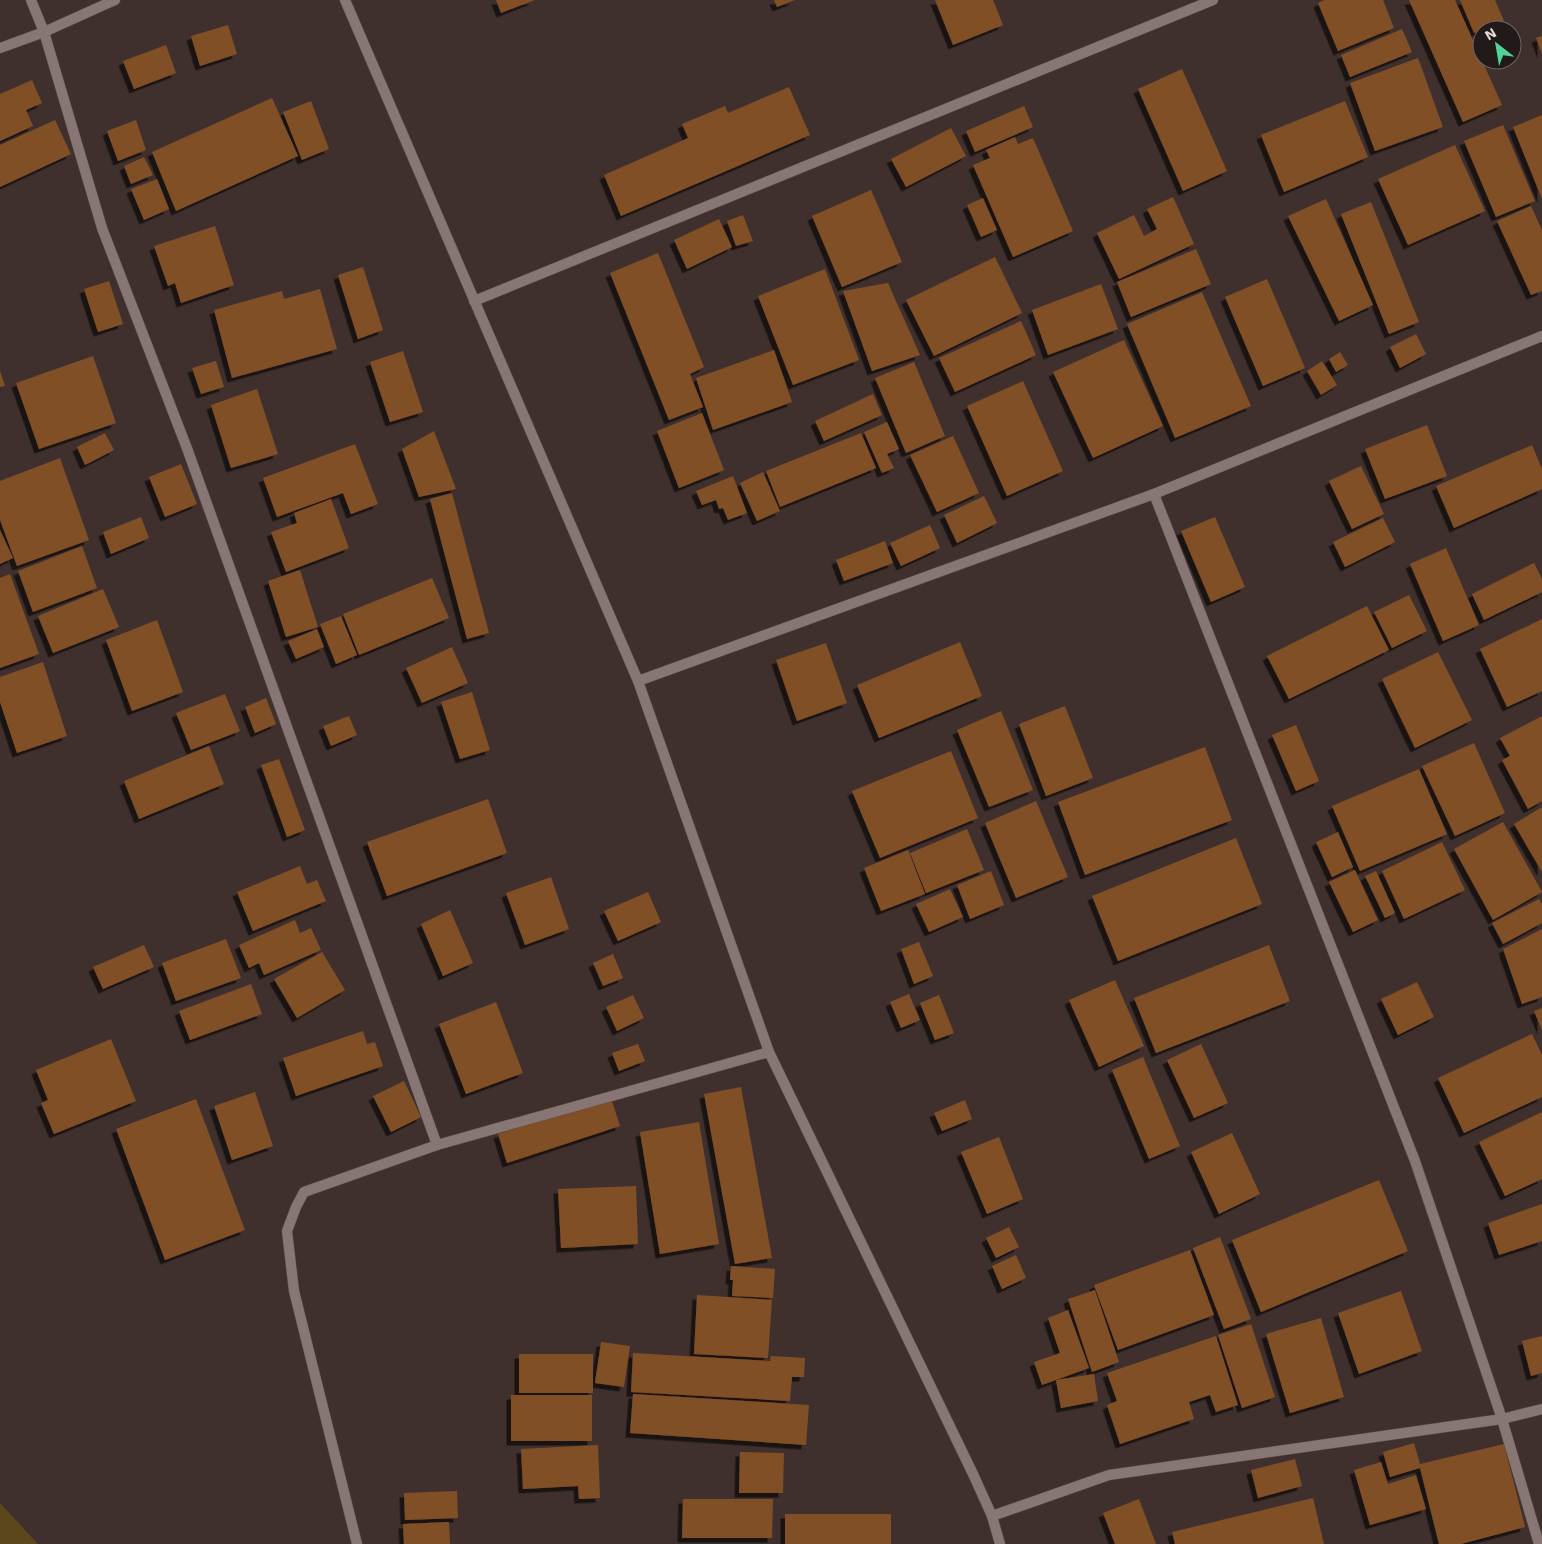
<svg xmlns="http://www.w3.org/2000/svg" width="1542" height="1544" font-family="'Work Sans',sans-serif">
<style>
.green{fill:#5c471d}
.building{fill:#814f28;filter:url(#shadow)}
.lines{fill:none;stroke-linecap:round;stroke-linejoin:round}
.minor-casing{stroke:#5a4e4d;stroke-width:11}
.tertiary-casing{stroke:#5a4e4d;stroke-width:11}
.minor{stroke:#877673;stroke-width:10}
.tertiary{stroke:#877673;stroke-width:10}
</style>
<defs>
<filter id="shadow"><feDropShadow dx="-4.5" dy="4.5" stdDeviation="0" flood-color="#0009"/></filter>
</defs>
<rect width="100%" height="100%" fill="#3f302e"/>
<!-- green -->
<polygon class="green" points="0,1503 38,1544 0,1544"/>
<!-- building -->
<g class="building">
<polygon points="496,0 535,0 501,13"/>
<polygon points="774,0 795,0 777,7"/>
<polygon points="935,0 993,0 1003,25 953,45"/>
<polygon points="1324,0 1383,0 1394,28 1338,51 1318,3"/>
<polygon points="1409,0 1455,0 1502,105 1463,122"/>
<polygon points="1460,0 1495,0 1504,21 1474,33"/>
<polygon points="228,25 237,54 200,66 191,36"/>
<polygon points="1402,29 1412,52 1350,77 1341,55"/>
<polygon points="1512,35 1518,48 1512,51"/>
<polygon points="1542,36 1542,54 1536,38"/>
<polygon points="166,45 176,73 134,89 123,61"/>
<polygon points="1418,58 1443,127 1375,151 1350,83"/>
<polygon points="1182,69 1227,171 1183,191 1138,89"/>
<polygon points="32,80 42,103 26,110 33,126 0,141 0,94"/>
<polygon points="789,87 810,135 621,216 604,175 688,138 682,124 725,106 728,113"/>
<polygon points="272,98 298,156 176,211 152,152"/>
<polygon points="311,101 329,149 302,160 283,112"/>
<polygon points="1345,101 1368,157 1284,192 1261,135"/>
<polygon points="1024,106 1033,127 975,152 966,131"/>
<polygon points="1542,115 1542,199 1513,127"/>
<polygon points="55,120 71,154 0,187 0,145"/>
<polygon points="136,120 146,150 118,161 107,131"/>
<polygon points="1503,125 1535,201 1496,217 1464,141"/>
<polygon points="951,128 966,156 906,187 891,159"/>
<polygon points="1015,137 1018,144 1033,138 1073,231 1013,257 973,165 990,158 986,150"/>
<polygon points="1455,145 1485,211 1408,245 1378,179"/>
<polygon points="144,157 153,175 131,184 124,166"/>
<polygon points="157,179 169,209 144,220 131,189"/>
<polygon points="871,190 902,262 842,287 812,216"/>
<polygon points="1173,197 1194,244 1119,279 1097,233 1134,215 1144,236 1157,229 1147,209"/>
<polygon points="983,198 997,230 981,237 967,205"/>
<polygon points="1326,199 1373,305 1339,321 1288,216"/>
<polygon points="1371,202 1419,322 1389,334 1341,214"/>
<polygon points="1531,206 1542,230 1542,291 1531,295 1497,221"/>
<polygon points="743,215 753,241 736,246 727,221"/>
<polygon points="719,219 732,247 687,269 674,240"/>
<polygon points="215,226 234,285 181,303 175,283 168,286 154,246"/>
<polygon points="1196,249 1211,284 1131,317 1117,282"/>
<polygon points="658,253 704,367 690,374 703,407 669,420 610,273"/>
<polygon points="995,257 1022,313 934,356 906,300"/>
<polygon points="363,267 383,330 358,339 338,275"/>
<polygon points="825,269 859,360 793,385 758,296"/>
<polygon points="1267,279 1305,368 1263,386 1225,297"/>
<polygon points="109,281 123,324 98,332 84,289"/>
<polygon points="888,283 920,355 872,371 843,291"/>
<polygon points="1101,284 1118,329 1048,355 1032,310"/>
<polygon points="320,289 337,349 232,378 214,310 282,291 284,299"/>
<polygon points="1202,292 1251,406 1175,438 1127,324"/>
<polygon points="1021,321 1036,355 955,392 939,358"/>
<polygon points="1416,334 1426,354 1400,368 1390,347"/>
<polygon points="1124,340 1163,426 1093,458 1053,372"/>
<polygon points="774,350 792,402 713,430 696,378"/>
<polygon points="403,351 423,412 390,422 370,362"/>
<polygon points="1340,352 1348,365 1336,372 1329,359"/>
<polygon points="93,356 116,423 39,449 16,383"/>
<polygon points="216,361 224,387 201,394 192,368"/>
<polygon points="1322,361 1337,385 1321,395 1307,371"/>
<polygon points="914,362 945,436 906,453 875,378"/>
<polygon points="0,371 5,386 0,387"/>
<polygon points="1023,381 1063,471 1007,496 967,406"/>
<polygon points="257,389 278,454 231,468 211,405"/>
<polygon points="873,394 882,415 824,441 815,421"/>
<polygon points="702,413 724,470 679,488 657,431"/>
<polygon points="887,422 899,449 887,454 894,468 882,473 864,432"/>
<polygon points="1427,425 1447,476 1385,499 1365,449"/>
<polygon points="434,431 456,489 419,497 402,449"/>
<polygon points="105,433 114,450 85,465 77,447"/>
<polygon points="861,433 876,468 780,507 766,471"/>
<polygon points="953,436 979,493 937,512 910,455"/>
<polygon points="355,444 378,504 351,514 343,493 277,517 263,478"/>
<polygon points="1532,445 1542,469 1542,489 1454,528 1436,486"/>
<polygon points="60,458 89,540 17,566 0,520 0,481"/>
<polygon points="181,464 197,504 165,517 149,477"/>
<polygon points="1361,466 1384,514 1352,529 1329,481"/>
<polygon points="763,472 780,511 757,521 740,483"/>
<polygon points="733,476 747,513 728,520 723,508 719,509 716,500 702,505 696,491"/>
<polygon points="452,493 489,633 467,639 430,499"/>
<polygon points="984,496 997,523 957,543 944,515"/>
<polygon points="331,499 349,548 286,572 271,532 297,523 294,513"/>
<polygon points="141,517 149,538 111,554 103,532"/>
<polygon points="1215,517 1245,587 1211,602 1181,531"/>
<polygon points="1383,518 1395,542 1345,567 1333,542"/>
<polygon points="930,525 940,548 901,566 890,543"/>
<polygon points="0,530 13,558 0,564"/>
<polygon points="885,541 893,563 844,581 836,560"/>
<polygon points="82,546 97,588 33,612 18,571"/>
<polygon points="1446,548 1479,625 1443,641 1410,564"/>
<polygon points="1534,563 1542,579 1542,592 1484,620 1472,594"/>
<polygon points="300,570 318,627 286,637 268,581"/>
<polygon points="10,574 39,654 0,668 0,578"/>
<polygon points="432,578 449,618 359,655 343,614"/>
<polygon points="103,589 119,627 53,653 38,616"/>
<polygon points="1409,595 1427,631 1392,648 1374,612"/>
<polygon points="1367,606 1389,650 1289,699 1267,656"/>
<polygon points="341,616 357,655 336,664 320,624"/>
<polygon points="1542,619 1542,691 1507,707 1480,649"/>
<polygon points="157,620 183,692 132,711 106,640"/>
<polygon points="317,629 324,647 296,659 288,641"/>
<polygon points="960,642 982,696 879,738 857,685"/>
<polygon points="826,643 847,703 797,721 776,660"/>
<polygon points="452,647 468,683 422,703 406,668"/>
<polygon points="1438,652 1472,720 1415,748 1382,679"/>
<polygon points="43,662 67,736 17,753 0,702 0,677"/>
<polygon points="472,692 490,750 460,759 441,702"/>
<polygon points="225,694 240,731 191,750 176,713"/>
<polygon points="266,698 276,724 255,733 245,707"/>
<polygon points="1065,706 1093,778 1046,796 1019,724"/>
<polygon points="1001,711 1033,790 989,807 957,730"/>
<polygon points="349,716 357,735 331,746 323,726"/>
<polygon points="1542,716 1542,801 1528,809 1502,760 1510,756 1500,738"/>
<polygon points="1296,725 1319,781 1296,791 1272,735"/>
<polygon points="1474,743 1505,813 1455,836 1422,766"/>
<polygon points="209,746 224,784 139,819 124,781"/>
<polygon points="1205,747 1232,820 1085,875 1058,802"/>
<polygon points="951,751 978,818 880,858 852,791"/>
<polygon points="279,759 305,830 287,837 261,765"/>
<polygon points="1419,769 1447,834 1360,871 1332,806"/>
<polygon points="488,799 507,853 387,896 367,842"/>
<polygon points="1036,801 1068,877 1016,898 985,823"/>
<polygon points="1542,807 1542,872 1514,824"/>
<polygon points="1503,822 1542,892 1493,920 1454,849"/>
<polygon points="967,829 984,870 926,893 910,853"/>
<polygon points="1338,832 1353,867 1332,877 1316,842"/>
<polygon points="1236,838 1262,904 1118,961 1092,896"/>
<polygon points="1442,842 1465,890 1404,919 1382,871"/>
<polygon points="908,850 925,894 881,911 864,868"/>
<polygon points="300,866 307,884 317,880 326,901 253,931 237,892"/>
<polygon points="1355,870 1378,920 1353,932 1329,882"/>
<polygon points="991,871 1004,905 970,919 957,885"/>
<polygon points="1376,871 1395,913 1385,918 1365,876"/>
<polygon points="551,877 569,929 525,945 506,893"/>
<polygon points="950,889 963,917 929,932 916,904"/>
<polygon points="648,892 661,922 618,941 604,911"/>
<polygon points="1539,899 1542,904 1542,923 1503,944 1492,923"/>
<polygon points="450,910 473,963 443,976 421,924"/>
<polygon points="295,920 300,933 311,928 321,950 264,975 259,963 249,968 239,945"/>
<polygon points="1542,929 1542,997 1522,1004 1503,949"/>
<polygon points="226,939 241,978 176,1001 162,963"/>
<polygon points="919,942 933,976 914,984 901,949"/>
<polygon points="144,945 154,967 103,989 93,967"/>
<polygon points="1269,945 1290,1001 1156,1053 1134,998"/>
<polygon points="322,952 345,990 297,1018 274,979"/>
<polygon points="613,954 623,978 603,986 593,963"/>
<polygon points="1115,980 1144,1046 1099,1067 1069,1000"/>
<polygon points="1417,982 1434,1017 1398,1035 1381,999"/>
<polygon points="251,984 262,1014 190,1040 179,1011"/>
<polygon points="909,994 920,1020 901,1028 890,1002"/>
<polygon points="633,995 644,1018 617,1031 606,1007"/>
<polygon points="939,995 954,1033 935,1040 920,1003"/>
<polygon points="496,1002 523,1073 466,1094 439,1024"/>
<polygon points="1542,1008 1542,1030 1534,1011"/>
<polygon points="363,1031 367,1044 375,1042 383,1066 296,1096 283,1058"/>
<polygon points="1532,1034 1542,1055 1542,1097 1464,1133 1438,1078"/>
<polygon points="111,1039 136,1101 54,1134 41,1103 48,1100 36,1070"/>
<polygon points="638,1044 645,1061 619,1071 612,1053"/>
<polygon points="1201,1044 1228,1103 1194,1118 1167,1060"/>
<polygon points="1143,1057 1180,1146 1149,1159 1112,1070"/>
<polygon points="404,1081 421,1117 391,1132 373,1096"/>
<polygon points="741,1087 772,1258 735,1264 704,1094"/>
<polygon points="255,1092 273,1146 232,1160 214,1106"/>
<polygon points="611,1098 620,1126 507,1163 498,1134"/>
<polygon points="196,1099 245,1230 165,1260 116,1129"/>
<polygon points="965,1100 972,1119 942,1131 934,1113"/>
<polygon points="1542,1112 1542,1179 1505,1196 1479,1142"/>
<polygon points="699,1122 719,1244 660,1254 640,1132"/>
<polygon points="1232,1133 1260,1194 1219,1214 1191,1152"/>
<polygon points="999,1137 1023,1199 987,1214 961,1152"/>
<polygon points="1379,1180 1408,1251 1261,1312 1232,1240"/>
<polygon points="636,1186 638,1244 561,1248 558,1189"/>
<polygon points="1542,1204 1542,1241 1499,1255 1488,1223"/>
<polygon points="1009,1227 1019,1247 996,1258 986,1238"/>
<polygon points="1220,1237 1251,1319 1224,1329 1193,1248"/>
<polygon points="1190,1250 1214,1315 1118,1350 1094,1285"/>
<polygon points="1016,1255 1026,1278 1002,1289 992,1266"/>
<polygon points="731,1266 775,1269 773,1298 732,1296 733,1280 730,1280"/>
<polygon points="1095,1290 1119,1362 1092,1372 1068,1299"/>
<polygon points="1401,1291 1422,1351 1359,1374 1338,1313"/>
<polygon points="697,1295 772,1300 768,1358 694,1354"/>
<polygon points="1068,1310 1089,1368 1042,1385 1034,1362 1060,1353 1048,1318"/>
<polygon points="1321,1318 1344,1397 1290,1413 1266,1334"/>
<polygon points="1251,1324 1275,1397 1242,1408 1218,1335"/>
<polygon points="1216,1336 1238,1405 1216,1412 1210,1395 1189,1402 1194,1419 1120,1444 1107,1405 1117,1401 1107,1373"/>
<polygon points="1542,1336 1542,1373 1531,1376 1522,1341"/>
<polygon points="601,1342 630,1346 624,1387 595,1383"/>
<polygon points="633,1353 770,1361 771,1356 805,1358 804,1377 792,1377 790,1401 631,1392"/>
<rect x="519" y="1354" width="74" height="39"/>
<polygon points="1094,1374 1098,1401 1061,1408 1056,1380"/>
<polygon points="633,1394 809,1405 806,1445 630,1433"/>
<rect x="511" y="1395" width="81" height="46"/>
<polygon points="1414,1443 1420,1464 1504,1444 1525,1527 1461,1544 1439,1544 1420,1468 1390,1477 1383,1452"/>
<polygon points="598,1445 600,1498 579,1499 578,1486 523,1489 521,1449"/>
<polygon points="740,1452 784,1453 783,1493 739,1493"/>
<polygon points="1295,1459 1302,1486 1258,1498 1251,1470"/>
<polygon points="1381,1462 1388,1484 1416,1475 1426,1509 1370,1525 1354,1470"/>
<polygon points="457,1491 458,1518 405,1520 404,1493"/>
<polygon points="1313,1498 1324,1544 1175,1544 1172,1532"/>
<polygon points="683,1499 773,1499 772,1538 682,1538"/>
<polygon points="1139,1499 1156,1544 1115,1544 1103,1513"/>
<rect x="785" y="1514" width="106" height="30"/>
<polygon points="449,1522 450,1544 404,1544 403,1524"/>
</g>
<g class="lines">
<!-- minor casing -->
<g class="minor-casing">
<g id="minor">
<polyline points="31,0 44,32 102,228 188,451 437,1145 769,1052"/>
<polyline points="345,0 638,681 769,1052 973,1474 992,1516 1000,1544"/>
<polyline points="474,301 1213,0"/>
<polyline points="1154,494 1415,1161 1502,1419 1539,1544"/>
<polyline points="638,681 1154,494 1542,336"/>
<polyline points="992,1516 1109,1475 1502,1419 1542,1409"/>
<polyline points="357,1544 294,1291 287,1231 296,1207 304,1192 437,1145"/>
</g>
</g>
<!-- tertiary casing -->
<g class="tertiary-casing">
<polyline id="tertiary" points="0,48 44,32 115,0"/>
</g>
<!-- minor -->
<use href="#minor" class="minor"/>
<!-- tertiary -->
<use href="#tertiary" class="tertiary"/>
</g>
<!-- north arrow -->
<g transform="translate(1497 45) rotate(329)"><circle r="24" fill="#211a19" stroke="#6f6766"/>
<path d="M0-4L9 19L0 12L-9 19Z" fill="#50d398"/>
<text y="-8" font-size="14" font-weight="bold" text-anchor="middle" fill="#e4dad9">N</text>
</g>
</svg>
